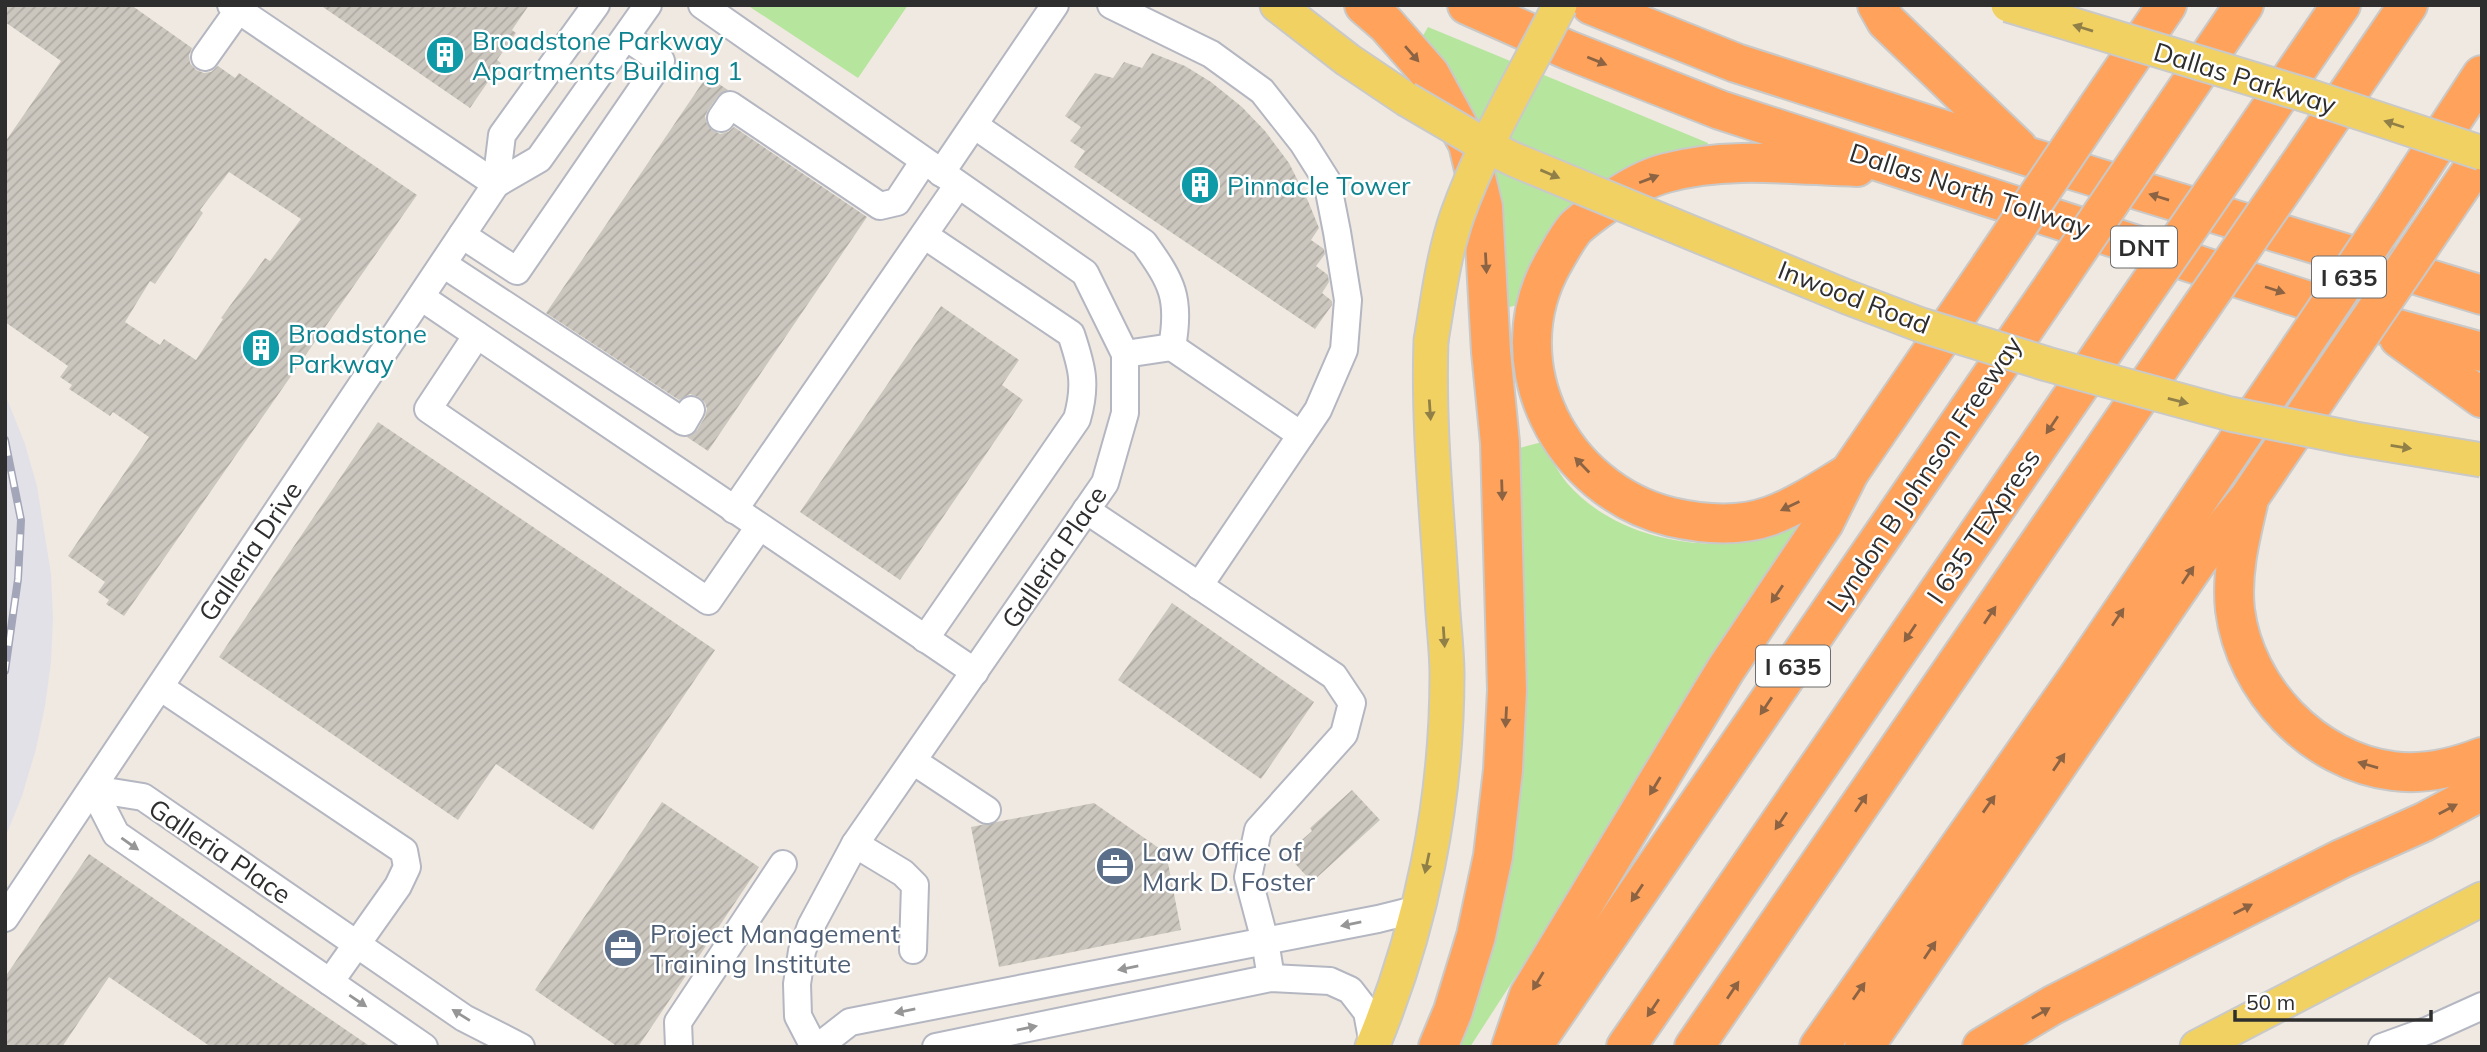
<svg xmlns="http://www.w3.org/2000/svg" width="2487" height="1052" font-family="Mulish,sans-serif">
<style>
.industrial{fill:#e3e1e8}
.grass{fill:#b6e59e}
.building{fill:url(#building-hatch);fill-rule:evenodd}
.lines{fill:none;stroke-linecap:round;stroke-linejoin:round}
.minor-casing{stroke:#b4b7c1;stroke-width:30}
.major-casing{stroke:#c9c9c9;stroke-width:37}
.highway-casing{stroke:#c9c9c9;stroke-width:42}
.minor{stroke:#fff;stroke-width:26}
.major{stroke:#f2d163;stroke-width:33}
.highway{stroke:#ffa35c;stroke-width:38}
.rail-casing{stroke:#a3a6b8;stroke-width:8}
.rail{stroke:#fff;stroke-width:5;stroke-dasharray:16;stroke-linecap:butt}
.major-bridge-casing{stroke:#c9c9c9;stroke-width:37;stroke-linecap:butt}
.highway-bridge-casing{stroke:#c9c9c9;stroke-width:42;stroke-linecap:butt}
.major-bridge{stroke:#f2d163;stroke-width:33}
.highway-bridge{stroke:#ffa35c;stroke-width:38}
.oneway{fill:#908048}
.oneway2{fill:#8c6343}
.oneway3{fill:#969696}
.labels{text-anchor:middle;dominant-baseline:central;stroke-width:5;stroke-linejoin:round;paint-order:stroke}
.shield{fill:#fff;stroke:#6d6d6d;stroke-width:2}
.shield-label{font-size:24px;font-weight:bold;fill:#2e2e2e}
.culture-label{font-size:26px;fill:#0d838f;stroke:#fff;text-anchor:start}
.street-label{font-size:26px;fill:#2e2e2e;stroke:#fff}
.service-label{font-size:26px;fill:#4e5e75;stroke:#fff;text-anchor:start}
</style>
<defs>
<pattern id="building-hatch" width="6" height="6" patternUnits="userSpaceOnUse" patternTransform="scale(1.75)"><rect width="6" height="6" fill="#cbc7bf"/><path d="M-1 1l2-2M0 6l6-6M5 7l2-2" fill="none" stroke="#afaba4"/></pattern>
</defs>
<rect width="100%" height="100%" fill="#efe9e1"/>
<!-- industrial -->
<polygon class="industrial" points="5,394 25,444 37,486 51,574 53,618 51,662 45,706 36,749 22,796 5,838"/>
<!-- grass -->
<g class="grass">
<polygon points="747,5 908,5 858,78"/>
<polygon points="1428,27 1708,143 1705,152 1640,167 1521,304 1506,308 1421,39"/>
<path d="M1542 442C1550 455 1557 471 1567 483 1610 533 1685 550 1748 542 1768 539 1790 529 1809 523L1470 1047H1456L1482 974 1516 449Z"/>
</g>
<!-- building -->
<g class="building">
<path d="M5 5H131L192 48 189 55 190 63 196 70 204 73 211 72 218 66 235 78 239 73 417 195 124 616 106 604 109 600 98 592 105 582 68 556 149 437 113 412 110 416 69 389 72 385 60 377 68 366 5 322V142L61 61 5 22ZM229 172 301 219 270 261 265 258 221 318 223 319 196 360 164 339 160 345 125 322 150 281 155 284 203 213 200 210Z"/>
<polygon points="320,5 529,5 512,30 516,33 497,60 501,63 470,108"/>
<polygon points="1152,53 1185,66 1211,82 1242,107 1265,131 1289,163 1308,201 1319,228 1311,240 1324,249 1325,254 1316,266 1328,275 1329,282 1322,293 1332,301 1332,305 1315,329 1074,167 1085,151 1070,141 1081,127 1065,116 1095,73 1113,78 1124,62 1142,68"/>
<polygon points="707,76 728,90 718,96 708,110 705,116 707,124 712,130 720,134 728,132 734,127 867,217 708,451 687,437 697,430 705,417 707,409 705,403 699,397 690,394 679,400 546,313"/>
<polygon points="941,306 1019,360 1002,385 1023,400 900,580 800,512"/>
<polygon points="378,422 715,650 593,830 496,764 458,820 219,657"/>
<polygon points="1172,603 1314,702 1261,779 1118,680"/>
<polygon points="1352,790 1380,820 1312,882 1289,857 1297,850 1294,847 1312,831 1310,828"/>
<polygon points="662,802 759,867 638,1047 618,1047 535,990"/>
<polygon points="1094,803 1166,853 1181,930 999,967 971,827"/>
<polygon points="89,854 371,1047 211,1047 109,977 62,1047 5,1047 5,977"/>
</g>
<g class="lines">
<!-- minor casing -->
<g class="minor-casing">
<g id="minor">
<polyline points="231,5 496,184"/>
<polyline points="702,5 1085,273 1125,354 1125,413 1105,483 855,844 811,926 802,951 797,984 798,1016 814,1047"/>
<polyline points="1111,5 1211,54 1262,91 1303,143 1327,181 1337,232 1348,300 1344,350 1318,410 1199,586"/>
<polyline points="205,57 242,5"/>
<polyline points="721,118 730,105 880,206 897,202 924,161"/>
<path d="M974 125 1144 243C1172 282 1181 298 1172 347"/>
<polyline points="941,173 1055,5"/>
<polyline points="496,184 539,159 648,5"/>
<polyline points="462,235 517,271 661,61 626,37"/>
<path d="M924 235 1071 334C1082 367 1087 384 1077 419L925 639"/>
<polyline points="443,264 684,422 691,410"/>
<polyline points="421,297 975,672"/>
<polyline points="477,335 428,409 708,601 759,527"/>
<polyline points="1125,354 1172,347 1301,435"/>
<polyline points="734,510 958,185"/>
<polyline points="1086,510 1334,676 1352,703 1344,734 1258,830 1248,877 1265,941 1271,978"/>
<polyline points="160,687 404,851 407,867 398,886 330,982"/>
<polyline points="913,761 987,810"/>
<polyline points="93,789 143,797 464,1018 521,1047"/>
<polyline points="93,789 116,834 424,1047"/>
<polyline points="855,844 903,873 915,885 913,950"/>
<polyline points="5,918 496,184 502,135 596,5"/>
<polyline points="679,1047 678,1022 783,864"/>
<polyline points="818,1047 850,1022 1378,919 1418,909"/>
<polyline points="936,1047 1271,978 1330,981 1350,990 1367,1012 1373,1044"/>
<polyline points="2382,1047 2429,1030 2482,1006"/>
</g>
</g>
<!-- major casing -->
<g class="major-casing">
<g id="major">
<polyline points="1277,5 1348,60 1406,99"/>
<path d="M1372 1047C1421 930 1447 802 1447 675 1447 649 1443 622 1442 596 1437 511 1428 426 1431 341"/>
<polyline points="2197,1047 2482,899"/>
</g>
</g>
<!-- highway casing -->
<g class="highway-casing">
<g id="highway">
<polyline points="1364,5 1386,24 1430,74 1468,144 1483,207 1491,352 1500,443 1507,690 1503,770 1493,856 1476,936 1453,1011 1438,1047"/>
<polyline points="1467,5 1568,50 1720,110 2380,324 2482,352"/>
<polyline points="1591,5 1736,63 2026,156 2482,295"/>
<polyline points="1877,5 1886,21 2018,148"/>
<polyline points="2097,108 2167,5"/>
<polyline points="2163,124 2244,5"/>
<polyline points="2240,153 2341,5"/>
<polyline points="2297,168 2408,5"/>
<polyline points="2397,205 2482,75"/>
<polyline points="2438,220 2482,155"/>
<polyline points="2399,338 2482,398"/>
<path d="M1849 473C1824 488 1798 506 1770 516 1739 527 1702 524 1671 517 1561 490 1496 364 1553 263 1560 251 1567 237 1576 227 1585 219 1596 211 1606 204 1624 191 1643 179 1666 173 1728 156 1794 165 1857 167"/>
<path d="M2248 504C2240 538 2231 574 2235 610 2245 689 2313 761 2393 771 2423 775 2454 768 2482 757"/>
<polyline points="1511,1047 1529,995 1675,753 1726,669 1824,523 1849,473 1990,267"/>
<polyline points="1532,1047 2054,285"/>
<polyline points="1626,1047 2133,308"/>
<polyline points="1694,1047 2188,326"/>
<polyline points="1819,1047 2080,674 2300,349"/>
<polyline points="1864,1047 2198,560 2249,498 2331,377"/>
<polyline points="1982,1047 2053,1005 2341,859 2424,822 2482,791"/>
</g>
</g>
<!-- minor -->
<use href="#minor" class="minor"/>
<!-- major -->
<use href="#major" class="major"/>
<!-- highway -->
<use href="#highway" class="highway"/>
<!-- rail casing -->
<g class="rail-casing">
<polyline id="rail" points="5,440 21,520 18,579 5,671"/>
</g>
<!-- rail -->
<use href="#rail" class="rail"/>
<!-- major-bridge casing -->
<g class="major-bridge-casing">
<g id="major-bridge">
<polyline points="2008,5 2309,96 2482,153"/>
<polyline points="1406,99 1488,147 1515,160 1847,297 1921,325 2047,364 2230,414 2355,439 2482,460"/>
<path d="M1431 341C1438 300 1443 257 1457 216 1483 143 1525 74 1560 5"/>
</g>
</g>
<!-- highway-bridge casing -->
<g class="highway-bridge-casing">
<g id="highway-bridge">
<polyline points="1990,267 2097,108"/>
<polyline points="2054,285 2163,124"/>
<polyline points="2133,308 2240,153"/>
<polyline points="2188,326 2297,168"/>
<polyline points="2300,349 2397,205"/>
<polyline points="2331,377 2438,220"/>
</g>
</g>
<!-- major-bridge -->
<use href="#major-bridge" class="major-bridge"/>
<!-- highway-bridge -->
<use href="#highway-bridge" class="highway-bridge"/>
</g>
<!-- one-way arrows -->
<defs><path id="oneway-solid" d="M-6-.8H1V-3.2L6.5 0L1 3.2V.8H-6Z" transform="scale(1.75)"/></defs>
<g class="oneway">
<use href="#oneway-solid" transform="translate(2083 28) rotate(-163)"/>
<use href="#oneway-solid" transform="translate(2394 124) rotate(-162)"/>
<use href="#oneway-solid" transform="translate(1550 174) rotate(23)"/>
<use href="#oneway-solid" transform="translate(2178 401) rotate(14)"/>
<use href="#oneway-solid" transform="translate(1430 410) rotate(86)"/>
<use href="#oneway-solid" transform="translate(2401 447) rotate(9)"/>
<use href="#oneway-solid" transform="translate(1444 637) rotate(86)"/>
<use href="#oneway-solid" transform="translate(1427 863) rotate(102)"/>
</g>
<g class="oneway2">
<use href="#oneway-solid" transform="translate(1412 54) rotate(49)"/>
<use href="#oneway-solid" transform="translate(1597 61) rotate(22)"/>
<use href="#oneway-solid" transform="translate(1649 179) rotate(-21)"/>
<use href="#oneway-solid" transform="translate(2159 197) rotate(-163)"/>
<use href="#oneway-solid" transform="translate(1486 263) rotate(87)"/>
<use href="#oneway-solid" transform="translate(2275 290) rotate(18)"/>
<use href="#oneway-solid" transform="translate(2052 425) rotate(124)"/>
<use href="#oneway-solid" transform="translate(1582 465) rotate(-134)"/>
<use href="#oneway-solid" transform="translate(1502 490) rotate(88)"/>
<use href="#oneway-solid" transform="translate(1790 506) rotate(154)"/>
<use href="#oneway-solid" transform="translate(2188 575) rotate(-56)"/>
<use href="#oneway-solid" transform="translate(1777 594) rotate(124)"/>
<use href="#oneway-solid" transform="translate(1990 615) rotate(-56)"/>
<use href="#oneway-solid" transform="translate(2118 617) rotate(-56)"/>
<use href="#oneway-solid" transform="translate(1910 633) rotate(124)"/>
<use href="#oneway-solid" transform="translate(1766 706) rotate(124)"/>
<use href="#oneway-solid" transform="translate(1506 717) rotate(93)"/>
<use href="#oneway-solid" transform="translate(2059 762) rotate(-56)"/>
<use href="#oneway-solid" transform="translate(2368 765) rotate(-164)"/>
<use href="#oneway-solid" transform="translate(1655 786) rotate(121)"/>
<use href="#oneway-solid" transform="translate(1861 803) rotate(-56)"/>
<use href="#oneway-solid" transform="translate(1989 804) rotate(-55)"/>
<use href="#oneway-solid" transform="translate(2448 809) rotate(-28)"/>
<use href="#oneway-solid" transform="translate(1781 821) rotate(124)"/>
<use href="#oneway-solid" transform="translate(1637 893) rotate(124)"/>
<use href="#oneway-solid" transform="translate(2243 909) rotate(-27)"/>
<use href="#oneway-solid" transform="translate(1930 950) rotate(-56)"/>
<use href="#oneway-solid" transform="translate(1538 981) rotate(121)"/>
<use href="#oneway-solid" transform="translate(1733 990) rotate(-56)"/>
<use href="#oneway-solid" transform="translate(1859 991) rotate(-55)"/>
<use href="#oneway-solid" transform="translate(1653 1008) rotate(124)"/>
<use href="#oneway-solid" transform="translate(2041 1013) rotate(-30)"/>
</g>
<g class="oneway3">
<use href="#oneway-solid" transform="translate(130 844) rotate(35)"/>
<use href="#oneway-solid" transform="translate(1351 924) rotate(169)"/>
<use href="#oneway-solid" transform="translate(1128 968) rotate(169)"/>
<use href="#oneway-solid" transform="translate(358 1001) rotate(34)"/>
<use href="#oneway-solid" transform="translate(905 1011) rotate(169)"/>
<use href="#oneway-solid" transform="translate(461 1015) rotate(-148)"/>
<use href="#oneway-solid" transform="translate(1027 1028) rotate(-12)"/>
</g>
<!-- icons -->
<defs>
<g id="building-disc" transform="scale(2.0125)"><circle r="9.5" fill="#0f9aa8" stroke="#fff"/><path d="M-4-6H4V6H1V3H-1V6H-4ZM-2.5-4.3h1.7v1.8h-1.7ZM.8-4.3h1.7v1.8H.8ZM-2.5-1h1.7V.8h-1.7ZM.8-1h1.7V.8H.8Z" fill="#fff"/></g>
<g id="office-disc" transform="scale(2.0125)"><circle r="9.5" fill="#5c6f8a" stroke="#fff"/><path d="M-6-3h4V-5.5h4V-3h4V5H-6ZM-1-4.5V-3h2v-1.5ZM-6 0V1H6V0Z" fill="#fff"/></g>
</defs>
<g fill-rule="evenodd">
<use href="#building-disc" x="445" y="55"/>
<use href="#building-disc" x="1200" y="185"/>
<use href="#building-disc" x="261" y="348"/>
<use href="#office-disc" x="1115" y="866"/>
<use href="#office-disc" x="623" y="948"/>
</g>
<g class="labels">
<!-- shield labels -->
<g class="shield">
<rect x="2111" y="226.5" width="66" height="41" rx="5"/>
<rect x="2312" y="256.5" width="74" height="41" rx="5"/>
<rect x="1756" y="645.5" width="74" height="41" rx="5"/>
</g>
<g class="shield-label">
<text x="2144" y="247">DNT</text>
<text x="2349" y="277">I 635</text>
<text x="1793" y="666">I 635</text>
</g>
<!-- culture labels -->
<g class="culture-label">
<text x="472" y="40">Broadstone Parkway<tspan x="472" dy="30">Apartments Building 1</tspan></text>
<text x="1227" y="185">Pinnacle Tower</text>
<text x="288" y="333">Broadstone<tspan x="288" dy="30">Parkway</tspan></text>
</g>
<!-- street labels -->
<g class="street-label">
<text transform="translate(2245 78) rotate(17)">Dallas Parkway</text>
<text transform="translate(1970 190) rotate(18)">Dallas North Tollway</text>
<text transform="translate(1854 297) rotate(21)">Inwood Road</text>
<text transform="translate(1924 474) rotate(-56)">Lyndon B Johnson Freeway</text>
<text transform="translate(1983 526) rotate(-56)">I 635 TEXpress</text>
<text transform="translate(250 551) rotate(-56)">Galleria Drive</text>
<text transform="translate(1054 557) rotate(-56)">Galleria Place</text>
<text transform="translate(220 851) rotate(34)">Galleria Place</text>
</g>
<!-- service labels -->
<g class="service-label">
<text x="1142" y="851">Law Office of<tspan x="1142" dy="30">Mark D. Foster</tspan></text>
<text x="650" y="933">Project Management<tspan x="650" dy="30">Training Institute</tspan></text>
</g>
</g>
<!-- border -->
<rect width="2487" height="1052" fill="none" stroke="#2e2e2e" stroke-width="14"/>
<!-- scale -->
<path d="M2235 1010v10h196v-10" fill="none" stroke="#2e2e2e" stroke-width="3.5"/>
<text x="2246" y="1010" font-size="21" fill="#2e2e2e" stroke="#ffffff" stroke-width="5" paint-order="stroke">50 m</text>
</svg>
